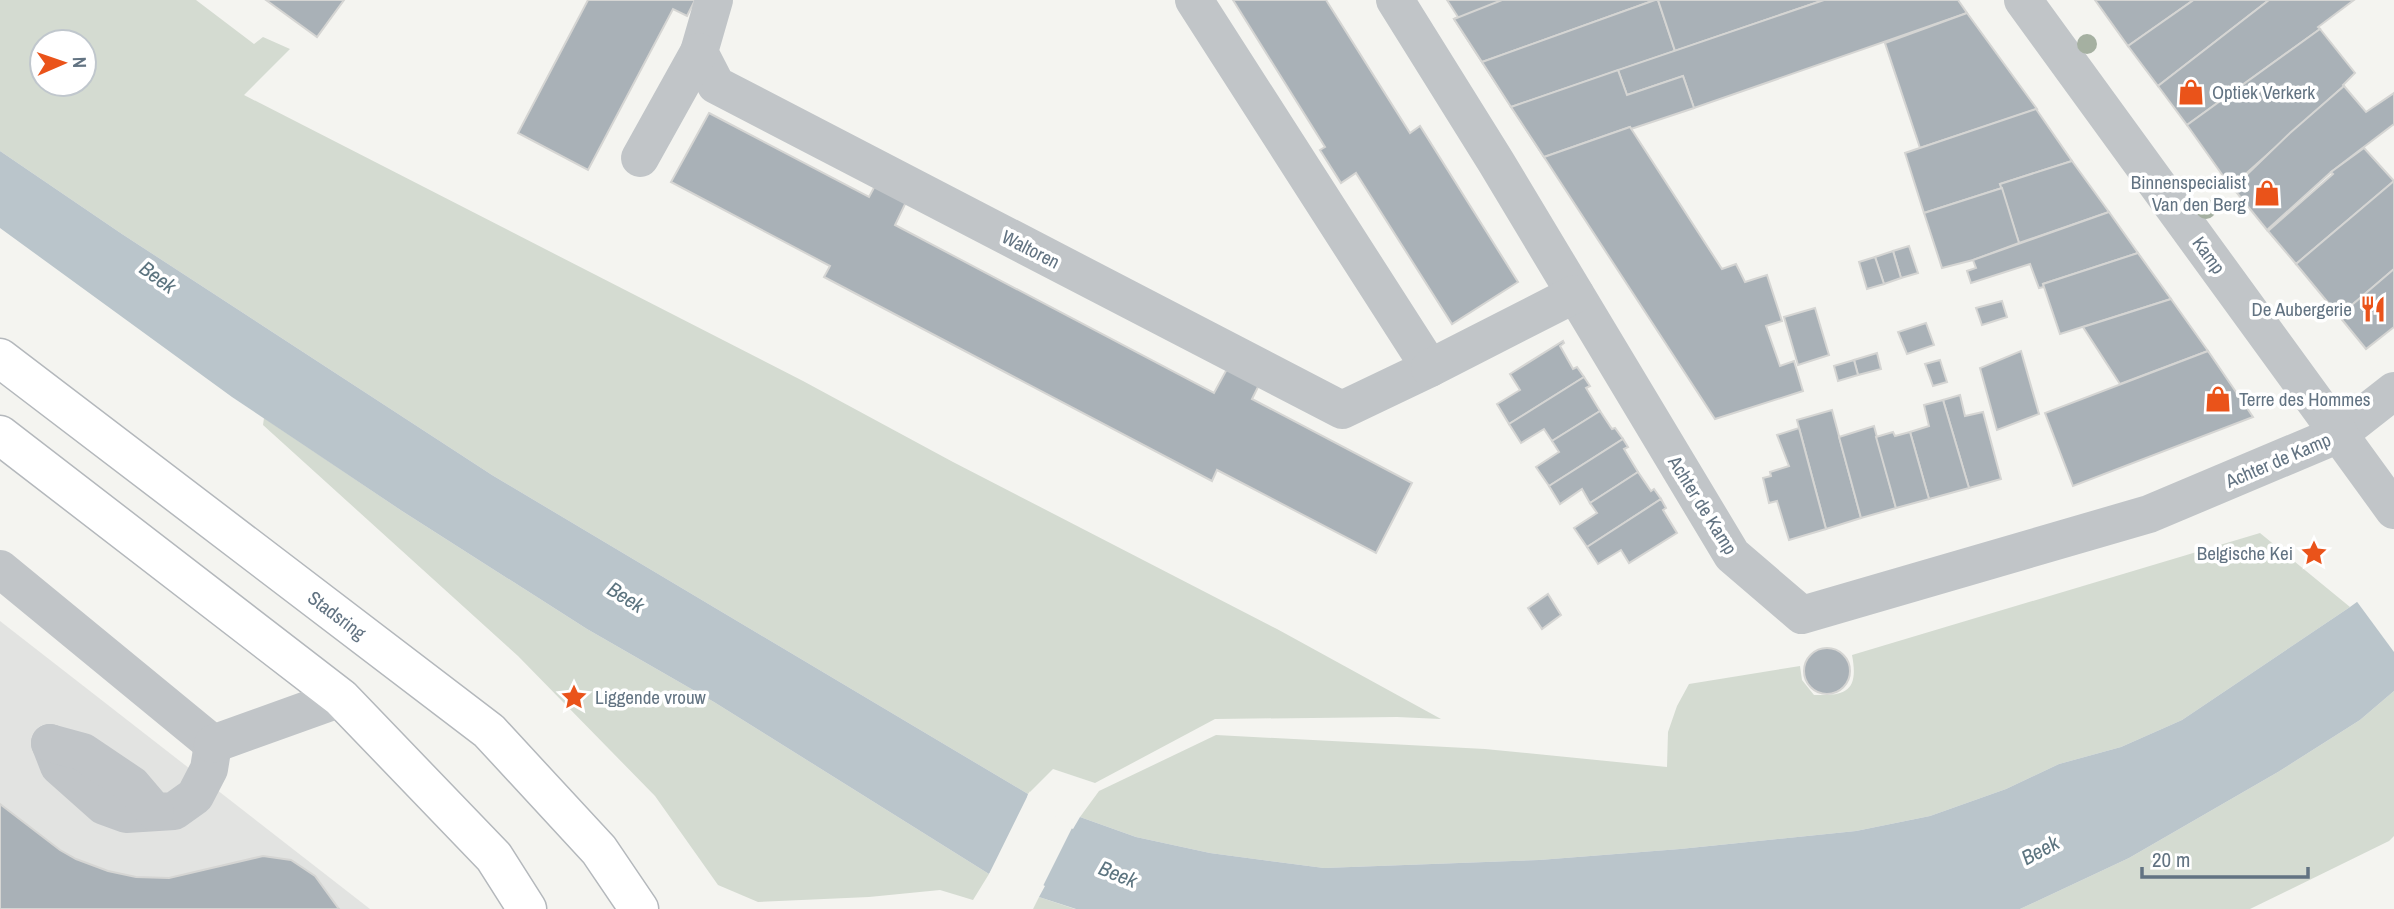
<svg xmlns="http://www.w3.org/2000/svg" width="2394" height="909" font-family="'Archivo Narrow',sans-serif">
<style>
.built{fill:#e2e3e1}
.green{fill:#d4dbd1;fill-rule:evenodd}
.water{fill:#bac5cb}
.pier{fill:#f4f4f0}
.building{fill:#a9b1b7;stroke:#d5d5d3;stroke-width:2}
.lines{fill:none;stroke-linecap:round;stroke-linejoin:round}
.major-casing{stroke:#b4b8bc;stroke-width:41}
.minor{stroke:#c1c5c8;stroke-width:38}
.major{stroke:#fff;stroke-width:38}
.tree{fill:#a5b0a1}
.labels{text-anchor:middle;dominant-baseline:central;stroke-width:7;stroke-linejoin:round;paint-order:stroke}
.poi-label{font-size:19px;fill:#627382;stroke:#fff;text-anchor:start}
.street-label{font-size:19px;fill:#627382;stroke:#fff}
.water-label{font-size:21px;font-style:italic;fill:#5d7580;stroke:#fff}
</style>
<rect width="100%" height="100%" fill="#f4f4f0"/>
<!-- built -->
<polygon class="built" points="0,621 370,909 0,909"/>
<!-- green -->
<g class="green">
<path d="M0 0H196L254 44 263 37 290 49 244 95 803 381 953 462 1277 629 1441 719 1397 717 1215 719 1095 783 1053 769 1028 794 492 475 122 234 0 151ZM42 42H84V84H42Z"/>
<polygon points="264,418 402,511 587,629 714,702 989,874 973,900 940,890 869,897 758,902 718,885 655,796 518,656 263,425"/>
<path d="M2260 533 2350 607 2182 720 2121 747 2059 764 2006 789 1930 816 1856 831 1680 849 1539 860 1324 868 1210 853 1136 837 1080 817 1099 791 1216 735 1485 749 1667 767 1668 732 1677 706 1689 684 1800 666 1802 680 1814 695C1846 696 1859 691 1852 655Z"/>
<polygon points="2394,691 2394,836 2389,841 2250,909 2020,909 2129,858 2278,772 2360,720"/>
<polygon points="1039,897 1075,909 1033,909"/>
</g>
<!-- water -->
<polygon class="water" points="0,151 122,234 492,475 1028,794 1025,806 1073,829 1080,817 1136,837 1210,853 1324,868 1539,860 1680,849 1856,831 1930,816 2006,789 2059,764 2121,747 2182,720 2350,607 2394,575 2394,691 2360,720 2278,772 2129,858 2020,909 1076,909 1039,897 1045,886 998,862 989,874 714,702 587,629 402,511 232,397 0,228"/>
<!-- pier -->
<g class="pier">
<polygon points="2394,571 2394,652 2355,599"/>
<polygon points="1030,791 1029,804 1072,825 1079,814 1037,898 1036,896 1040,887 998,866 992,876 989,874"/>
</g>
<!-- building -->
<g class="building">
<polygon points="266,0 344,0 317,37"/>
<polygon points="588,0 695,0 687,16 673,9 588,170 518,133"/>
<polygon points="1233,0 1326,0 1410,133 1420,126 1518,282 1452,324 1356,173 1341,183 1320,150 1325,147"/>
<polygon points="1447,0 1540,0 1624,129 1544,157 1454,19 1458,17"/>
<polygon points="1502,0 1655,0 1482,62 1454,19"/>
<polygon points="1655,0 1658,0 1675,51 1511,107 1482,62"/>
<polygon points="1658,0 1824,0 1675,51"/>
<polygon points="1824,0 1958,0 1967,13 1694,108 1683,76 1627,95 1618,70"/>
<polygon points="2095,0 2191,0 2192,1 2128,46"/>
<polygon points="2191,0 2269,0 2158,86 2128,46 2192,1"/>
<polygon points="2269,0 2354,0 2318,27 2320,29 2187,125 2158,86"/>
<polygon points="1967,13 2037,109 1920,148 1885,43"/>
<polygon points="2320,29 2355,73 2343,85 2344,86 2231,187 2187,125"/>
<polygon points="1618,70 1627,95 1683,76 1694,108 1631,129 1630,127 1544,157 1511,107"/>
<polygon points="2344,86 2366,112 2394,93 2394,124 2331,172 2267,230 2233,188 2290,133"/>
<polygon points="2036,109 2072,161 2000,184 2002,188 1924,213 1905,153"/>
<polygon points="709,113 869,197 876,184 907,200 895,225 1214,393 1227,369 1259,385 1252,399 1412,483 1376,553 1217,470 1212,481 824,277 830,266 671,182"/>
<polygon points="1630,127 1722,269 1736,264 1745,282 1767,275 1782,321 1766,326 1780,366 1794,361 1803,391 1715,419 1544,157"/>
<polygon points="2364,148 2394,181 2296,264 2268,231 2333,174 2331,172"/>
<polygon points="2072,161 2109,212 2019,243 2000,184"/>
<polygon points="2394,181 2394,269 2339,316 2296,264"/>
<polygon points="2002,188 2019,243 1973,260 1942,268 1924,213"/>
<polygon points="2109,212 2138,253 2043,284 2044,287 2039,288 2030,264 1971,283 1967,271 1976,268 1973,260"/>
<polygon points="1909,246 1918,273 1901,278 1893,251"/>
<polygon points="1893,251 1901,278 1884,284 1875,257"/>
<polygon points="2138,253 2171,299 2060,334 2043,284"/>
<polygon points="1875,257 1884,284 1867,289 1859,262"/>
<polygon points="2394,269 2394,327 2366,349 2339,316"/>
<polygon points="2171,299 2208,351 2120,384 2083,327"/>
<polygon points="2002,301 2007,317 1982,325 1976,308"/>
<polygon points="1815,308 1829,355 1798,365 1784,317"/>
<polygon points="1926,323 1934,345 1907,354 1898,332"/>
<polygon points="1563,341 1564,343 1560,346 1573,369 1577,367 1584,377 1509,424 1497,404 1520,390 1510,374"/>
<polygon points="2021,351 2039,414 1997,430 1980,368"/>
<polygon points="2208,351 2253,417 2073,486 2045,413"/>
<polygon points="1877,353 1881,369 1858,375 1854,360"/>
<polygon points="1854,360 1858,375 1838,381 1834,366"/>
<polygon points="1940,360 1947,382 1933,386 1925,364"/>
<polygon points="1584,377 1590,386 1586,388 1600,411 1552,441 1544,429 1521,443 1509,424"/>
<polygon points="1960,395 1965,416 1983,412 2001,479 1969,488 1943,400"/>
<polygon points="1943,400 1969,488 1929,499 1910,432 1929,426 1924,405"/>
<polygon points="1832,410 1861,518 1826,529 1797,420"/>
<polygon points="1600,411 1612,429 1615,428 1623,439 1549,486 1536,467 1559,452 1552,441"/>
<polygon points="1874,426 1896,508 1861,518 1839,437"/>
<polygon points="1799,428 1826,529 1789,540 1777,501 1769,503 1763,478 1771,476 1770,472 1789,466 1777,435"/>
<polygon points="1893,432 1895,436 1910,432 1929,499 1896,508 1876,437"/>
<polygon points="1623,439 1628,447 1624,449 1638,472 1590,503 1582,489 1560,504 1549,486"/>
<polygon points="1638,472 1651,491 1654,489 1661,499 1587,547 1574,528 1597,513 1590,503"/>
<polygon points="1661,499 1666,508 1663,510 1677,533 1629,563 1621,550 1598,564 1587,547"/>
<polygon points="1548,594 1561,615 1542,629 1528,608"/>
<circle cx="1827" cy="671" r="23"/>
<polygon points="0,804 60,850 76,859 108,871 136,877 169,878 263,856 291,860 315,876 339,909 0,909"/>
</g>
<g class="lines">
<!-- major casing -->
<g class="major-casing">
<g id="major">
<polyline points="0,358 489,731 599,850 639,909"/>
<polyline points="0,435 341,698 494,857 527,909"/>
</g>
</g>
<!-- minor -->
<g class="minor">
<polyline points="714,0 699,52 716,85 1342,410 1430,368 1194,0"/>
<polyline points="1395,0 1496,162 1732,555 1802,615 2149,514 2339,434 2394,391"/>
<polyline points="2023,0 2394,510"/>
<polyline points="640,158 699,52"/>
<polyline points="1430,368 1575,294"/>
<polyline points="0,569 213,744"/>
<polyline points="50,743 59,766 104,806 126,814 174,811 195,796 209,769 213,744"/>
<polyline points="50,743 83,752 132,785 155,812"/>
<polyline points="213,744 341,698"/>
</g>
<!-- major -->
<use href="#major" class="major"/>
</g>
<!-- trees -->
<g class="tree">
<circle cx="2087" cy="44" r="10"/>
<circle cx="2206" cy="209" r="10"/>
</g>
<!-- icons -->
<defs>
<g id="shop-bare" transform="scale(2.1)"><path d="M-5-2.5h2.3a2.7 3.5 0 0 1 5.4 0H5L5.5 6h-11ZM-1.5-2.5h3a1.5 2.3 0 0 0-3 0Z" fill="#ea531a" stroke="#fff" stroke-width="2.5" paint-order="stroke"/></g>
<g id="restaurant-bare" transform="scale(2.1)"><path d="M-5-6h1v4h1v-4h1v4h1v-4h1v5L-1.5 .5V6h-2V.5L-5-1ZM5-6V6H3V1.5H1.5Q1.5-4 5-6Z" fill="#ea531a" stroke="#fff" stroke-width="2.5" paint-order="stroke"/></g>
<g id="sight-bare" transform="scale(2.1)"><path d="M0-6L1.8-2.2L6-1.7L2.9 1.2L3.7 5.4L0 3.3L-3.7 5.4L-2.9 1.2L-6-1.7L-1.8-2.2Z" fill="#ea531a" stroke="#fff" stroke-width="2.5" paint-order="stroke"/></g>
</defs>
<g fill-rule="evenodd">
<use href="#shop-bare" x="2191" y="92"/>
<use href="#shop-bare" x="2267" y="193"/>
<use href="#restaurant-bare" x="2373" y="309"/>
<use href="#shop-bare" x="2218" y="399"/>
<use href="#sight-bare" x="2314" y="553"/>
<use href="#sight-bare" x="574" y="697"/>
</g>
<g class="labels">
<!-- poi labels -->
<g class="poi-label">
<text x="2212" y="92">Optiek Verkerk</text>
<text x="2246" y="182" text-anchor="end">Binnenspecialist<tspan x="2246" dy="22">Van den Berg</tspan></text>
<text x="2352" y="309" text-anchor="end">De Aubergerie</text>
<text x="2239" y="399">Terre des Hommes</text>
<text x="2293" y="553" text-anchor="end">Belgische Kei</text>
<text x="595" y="697">Liggende vrouw</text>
</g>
<!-- street labels -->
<g class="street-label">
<text transform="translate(1031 249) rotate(27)">Waltoren</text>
<text transform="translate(2209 255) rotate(54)">Kamp</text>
<text transform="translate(2278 460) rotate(-23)">Achter de Kamp</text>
<text transform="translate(1703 505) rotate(58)">Achter de Kamp</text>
<text transform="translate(337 615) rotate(37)">Stadsring</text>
</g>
<!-- water labels -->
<g class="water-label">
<text transform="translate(158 277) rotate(36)">Beek</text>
<text transform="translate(626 597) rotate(32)">Beek</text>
<text transform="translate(2040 850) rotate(-28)">Beek</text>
<text transform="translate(1118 874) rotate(22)">Beek</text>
</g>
</g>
<!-- north arrow -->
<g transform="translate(63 63) rotate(88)"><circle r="33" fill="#ffffff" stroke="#c0c7cd" stroke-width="2"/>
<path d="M0-5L12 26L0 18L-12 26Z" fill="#ea531a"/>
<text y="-10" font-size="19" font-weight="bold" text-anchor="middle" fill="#627382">N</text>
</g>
<!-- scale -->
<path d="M2142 867v10h166v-10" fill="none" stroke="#627382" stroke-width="3.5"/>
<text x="2152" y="867" font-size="21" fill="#627382" stroke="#ffffff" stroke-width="5" paint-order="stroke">20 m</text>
</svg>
